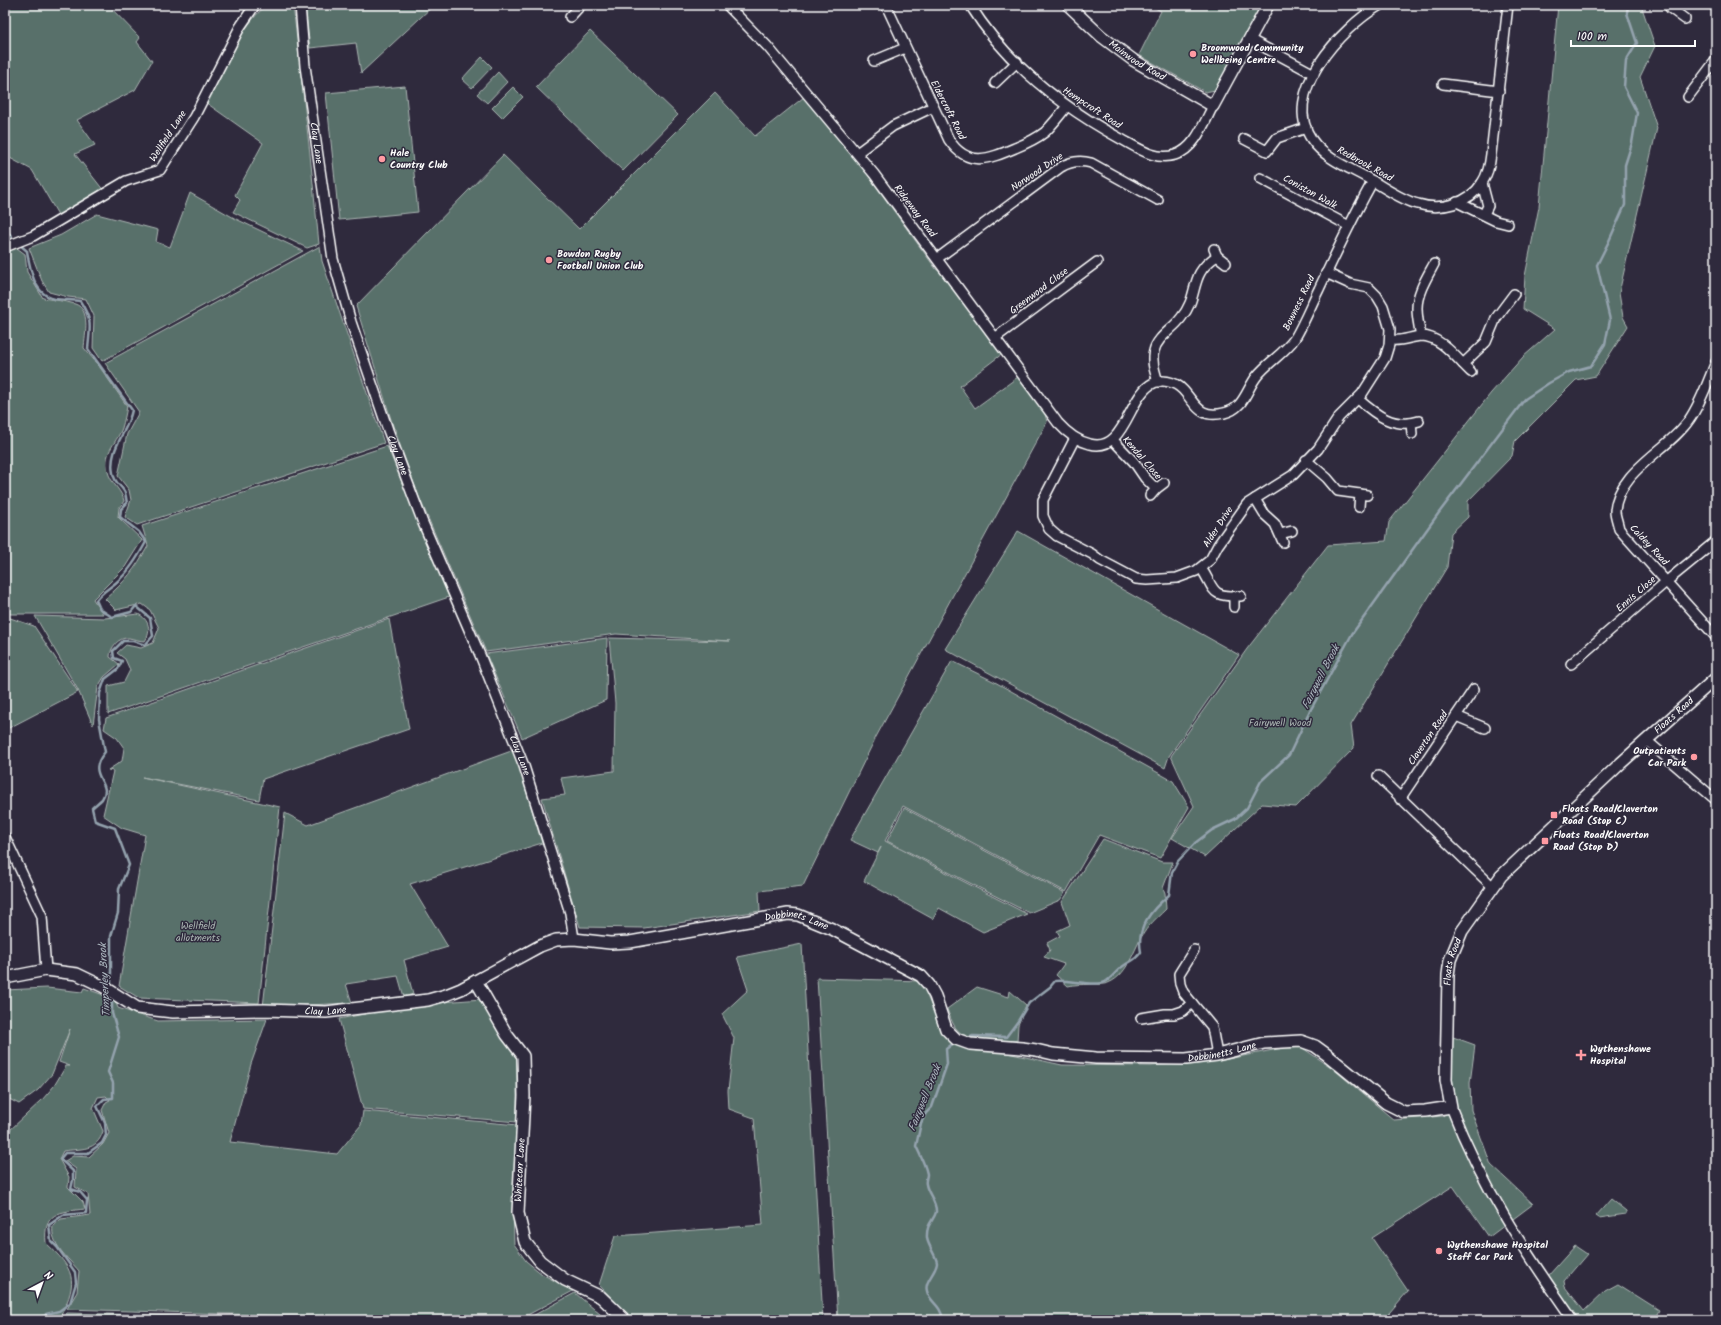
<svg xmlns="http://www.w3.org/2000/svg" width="1721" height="1325" font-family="Kalam,sans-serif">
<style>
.green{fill:#596f6a;stroke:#acb7b4}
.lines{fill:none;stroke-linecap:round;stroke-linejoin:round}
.stream{stroke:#94a3ae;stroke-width:2.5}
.minor-casing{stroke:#fff;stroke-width:12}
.tertiary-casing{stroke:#fff;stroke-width:14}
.minor{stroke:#2f2a3d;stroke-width:9}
.tertiary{stroke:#2f2a3d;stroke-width:11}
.poi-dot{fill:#ff9aa2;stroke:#2f2a3d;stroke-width:1.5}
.labels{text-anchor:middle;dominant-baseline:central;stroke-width:3;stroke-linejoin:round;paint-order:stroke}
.poi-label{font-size:10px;font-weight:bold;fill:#fff;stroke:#2f2a3d;text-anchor:start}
.street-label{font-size:10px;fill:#fff;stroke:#2f2a3d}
.park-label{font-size:10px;fill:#acb7b4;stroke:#2f2a3d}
.water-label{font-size:11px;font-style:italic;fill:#afbac2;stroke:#2f2a3d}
</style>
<rect width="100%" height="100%" fill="#2f2a3d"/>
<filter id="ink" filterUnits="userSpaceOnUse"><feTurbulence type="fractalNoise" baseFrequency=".025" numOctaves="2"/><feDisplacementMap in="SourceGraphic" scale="8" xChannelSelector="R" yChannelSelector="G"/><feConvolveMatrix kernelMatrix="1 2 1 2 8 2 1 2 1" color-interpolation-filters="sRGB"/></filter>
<g filter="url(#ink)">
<!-- green -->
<g class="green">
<polygon points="5,5 108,5 140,38 137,42 152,61 135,90 77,120 95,145 75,154 104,191 60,218 32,170 8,157 5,152"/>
<path d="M266 5H293L310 154 319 244 307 248 233 212 240 200 235 195 263 143 205 102C222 68 238 31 266 5Z"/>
<polygon points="305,5 434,5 361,73 356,43 310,48"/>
<polygon points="1149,5 1261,5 1215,90 1205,92 1139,55 1161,11"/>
<polygon points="1558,5 1641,5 1655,46 1640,77 1657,128 1619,293 1623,317 1628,326 1596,376 1576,380 1515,441 1512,456 1468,501 1468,517 1451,533 1447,567 1351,725 1354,748 1296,807 1262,804 1205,857 1172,838 1194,806 1171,756 1247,649 1328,545 1386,541 1389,522 1491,393 1523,357 1555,329 1523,309 1525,276 1539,207"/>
<polygon points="590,31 678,115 623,171 536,87"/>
<polygon points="482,57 492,67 472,88 462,79"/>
<polygon points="498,72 507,82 487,103 477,94"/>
<polygon points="405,86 418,212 339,220 326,93"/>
<polygon points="513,87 523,97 502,118 492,108"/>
<polygon points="715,93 755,136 804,97 865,171 936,269 941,273 1002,354 960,386 975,408 1018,377 1045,414 1047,422 876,737 803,886 759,891 760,911 644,928 580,927 542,798 565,795 561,778 614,771 615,703 609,638 730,641 616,634 486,652 419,497 397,437 396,429 394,429 356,306 503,155 579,229"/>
<polygon points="190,193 236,219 303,251 102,361 93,348 94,316 86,299 68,297 49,292 42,281 29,248 61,235 97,214 158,230 156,242 170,247"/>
<polygon points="320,246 322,261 384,443 137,525 125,517 131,500 129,490 118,476 127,434 139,412 105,363"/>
<path d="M17 248 25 254 27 272 43 298C54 300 65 301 75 304 91 309 85 335 84 348L99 366 127 406C126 413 124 421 122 428 116 445 101 453 109 475 113 485 122 491 124 501L119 508 118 517 142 540 125 567 93 599 103 614H10L5 609V251Z"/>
<path d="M387 446 449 597 108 714V686L124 682 130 670 125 659 117 653 126 645 141 648 153 643 159 628 150 610 142 604 116 610 105 599C126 581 135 569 148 546L142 526Z"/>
<polygon points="1018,531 1239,655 1169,756 1165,768 945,649"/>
<polygon points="5,613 10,618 34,626 78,692 5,730"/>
<path d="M138 614C149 619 152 631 145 641 140 641 134 639 129 638 118 637 110 648 110 657L119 664 104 677 98 687 93 725 78 690 35 616 105 618Z"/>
<polygon points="389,619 409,729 263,779 259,800 142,777 280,807 259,1003 139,998 119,986 145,835 122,828 103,815 113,771 108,770 122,761 124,748 117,738 104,729 106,718"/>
<polygon points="607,638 606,700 522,738 486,654"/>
<polygon points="952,661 993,681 1173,781 1189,807 1160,858 1099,835 1066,892 903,806 885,841 1027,914 983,932 939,908 933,919 864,881 881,847 878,853 850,840"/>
<polygon points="514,750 542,843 410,884 448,947 404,960 413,994 404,997 398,976 346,984 352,1003 263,1007 285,813 308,825"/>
<polygon points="904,808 1065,893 1060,900 1029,913 887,841"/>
<path d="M1103 839 1162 862H1173L1163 888 1165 893 1166 909C1160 915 1154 920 1149 926 1134 943 1131 974 1108 983 1101 986 1078 983 1068 986L1056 975 1064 964 1044 957 1050 950 1047 943 1060 936 1057 931 1070 925 1062 902Z"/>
<polygon points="802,944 823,1320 633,1320 599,1285 615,1236 763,1225 754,1118 729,1109 728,1091 734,1038 722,1014 748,990 737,957"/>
<polygon points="817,978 921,981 940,1027 963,1048 998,1051 1062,1065 1151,1066 1218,1061 1298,1045 1331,1067 1394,1120 1443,1116 1456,1105 1451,1075 1453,1037 1475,1045 1470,1083 1471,1110 1491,1165 1533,1204 1489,1237 1453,1186 1372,1238 1408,1291 1383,1320 838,1320"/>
<path d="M977 987 1009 997 1010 991 1026 1005 1018 1025 1017 1041C998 1040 966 1044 955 1027 952 1022 949 1015 947 1009Z"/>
<path d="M47 988 82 992 84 988 101 994 116 1003 118 1008 158 1021 267 1019 251 1064 230 1142 337 1154 361 1125 363 1111 518 1125 513 1206 514 1244 526 1261 542 1274 573 1291 518 1320H418L67 1309 77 1292 79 1271C68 1258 50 1244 53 1226L61 1219 90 1215 88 1194 75 1187 76 1169 65 1161 73 1156 89 1157 103 1144 109 1133 102 1110 106 1102 110 1100 106 1096 98 1097 93 1108 103 1131C97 1152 81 1148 63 1151L59 1159 69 1177 68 1187 83 1202 85 1209C59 1212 43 1212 46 1243 74 1269 79 1280 61 1315L42 1316 39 1320H5V1146L10 1130 42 1100 54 1086 66 1066H70L59 1062 70 1029 52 1074 38 1090 19 1104 5 1097V990Z"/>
<polygon points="482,999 517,1054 517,1122 363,1109 339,1019 415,1004"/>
<polygon points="1611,1199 1626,1211 1626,1214 1599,1218 1596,1216"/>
<polygon points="1575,1246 1587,1254 1564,1281 1565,1287 1584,1311 1605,1291 1618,1284 1659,1310 1654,1320 1579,1320 1548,1276"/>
<polygon points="575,1293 607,1320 525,1320"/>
<polygon points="67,1313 255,1318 254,1320 45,1320 47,1316 61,1319"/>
</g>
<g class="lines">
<!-- stream -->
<g class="stream">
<polyline points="5,171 8,178 5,205"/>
<polyline points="5,228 15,241"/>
<path d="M19 244 27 251C30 269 34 295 55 299 63 300 72 300 80 301 93 321 90 327 88 349L132 410C128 432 108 449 113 473 115 484 119 483 124 491 126 494 126 499 127 503L121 509 120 517 139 532 146 542C139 555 131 569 120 579 112 587 104 590 96 600L100 609 112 617 131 612 136 606 150 618 153 636 145 645 133 641H123L113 651 114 658 122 661 118 669 105 679 100 693 99 719 105 752C84 776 114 782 102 799 99 802 95 805 92 808L95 821 115 828 129 865 119 889 118 913 111 936V987"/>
<path d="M965 1039 973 1036 1006 1037 1018 1021 1029 1003 1050 987 1055 981C1068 979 1096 987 1105 982 1111 979 1116 971 1122 967 1131 960 1134 962 1141 952 1136 928 1151 910 1169 895L1172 872 1178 861 1195 843 1212 830 1235 819 1247 808 1261 781 1289 755 1310 711 1352 634 1438 514 1525 399 1549 383 1569 372 1591 366 1605 344 1610 320 1597 265 1609 241 1625 205V165L1632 143 1637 113 1624 87 1626 61 1637 43 1627 13 1628 5"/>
<polyline points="43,1320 46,1314 59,1311 70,1303 76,1283 75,1272 57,1247 51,1241 49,1225 63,1215 86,1213 87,1200 80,1192 71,1189 73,1180 73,1171 60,1159 65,1153 88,1153 102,1143 106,1135 105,1123 97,1106 104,1099 113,1098 113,1083 108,1072 119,1037 112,1013 112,996"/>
<path d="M943 1320C941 1304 929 1302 927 1291 924 1281 936 1273 937 1263 937 1257 928 1246 927 1238 926 1223 934 1221 936 1212 937 1202 927 1193 926 1184 925 1181 927 1177 927 1174 925 1164 920 1155 916 1146L921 1123 926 1113 932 1107 947 1064 946 1049 955 1042"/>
</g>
<!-- minor casing -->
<g class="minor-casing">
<g id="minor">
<path id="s1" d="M300 5 305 66 333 259 351 322 388 430 423 523 480 655 524 766 570 913 574 939"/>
<path d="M727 5 767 46 874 174 1058 423C1067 433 1077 441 1090 444 1124 453 1128 400 1150 385 1160 378 1175 381 1183 390 1196 404 1199 419 1224 413 1244 409 1246 390 1257 376 1268 362 1285 353 1295 338 1304 323 1311 305 1319 289 1336 253 1353 216 1373 181"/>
<path d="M886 5 949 140C968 168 989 159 1015 148 1025 144 1036 139 1045 132 1053 124 1060 115 1067 106"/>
<path d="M970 5C1006 63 1062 107 1121 139 1138 148 1155 161 1175 155 1195 149 1204 123 1213 106"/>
<path d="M1380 5C1341 28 1280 93 1312 140 1325 159 1350 168 1369 179 1384 187 1401 200 1418 204 1440 211 1469 204 1482 183 1488 174 1490 164 1491 154L1508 5"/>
<polyline points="1672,5 1670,8 1685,19"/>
<polyline points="570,17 581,5"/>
<polyline points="1249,39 1314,74"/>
<polyline points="874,61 905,48"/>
<polyline points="995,83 1017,62"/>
<polyline points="1443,84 1499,91"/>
<polyline points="1688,97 1716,60"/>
<polyline points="1244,139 1267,151 1277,138 1306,128"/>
<polyline points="857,153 893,126 933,107"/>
<polyline points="1260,178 1349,226"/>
<polyline points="1482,183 1488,206 1484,214"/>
<polyline points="1457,202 1496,221 1508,224"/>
<polyline points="5,247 33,236 126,181 160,170 194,117 240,27 255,5"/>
<polyline points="1214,249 1217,256 1226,263"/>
<path d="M938 258 1061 167C1071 161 1080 160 1091 163L1158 200"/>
<path d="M1421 336C1419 327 1417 318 1417 308 1417 293 1427 277 1434 264"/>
<polyline points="995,338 1097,262"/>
<path d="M1390 340C1401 342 1410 337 1421 336 1441 336 1457 359 1471 372"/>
<path d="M1716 362C1708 381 1701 403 1689 420 1669 450 1618 470 1615 511 1615 516 1618 523 1619 529L1716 637"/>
<polyline points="1463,364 1486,342 1496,318 1514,294"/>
<path d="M1158 382C1155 372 1151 361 1154 351 1157 337 1173 329 1181 318 1201 294 1187 275 1217 256"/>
<path d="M1358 399C1376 415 1394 429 1419 421"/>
<polyline points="1411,423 1412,434"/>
<polyline points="1075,438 1043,500 1043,516 1049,529 1057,536 1092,554 1100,560 1136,579 1147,580 1177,578 1196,571 1210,560 1218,545 1247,504 1293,475 1318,449 1339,417 1362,394 1385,358 1389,345 1390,329 1383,306 1377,296 1369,288 1350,284 1326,273"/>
<polyline points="1113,440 1134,462 1145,478 1156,489"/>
<polyline points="1306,460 1327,478 1338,491 1367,495"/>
<polyline points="1150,496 1156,489 1164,483"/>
<polyline points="1255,499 1264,514 1275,524 1283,542"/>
<polyline points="1359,507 1360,494"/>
<polyline points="1280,534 1292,531"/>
<path d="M1201 568C1216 590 1209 597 1241 596"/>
<polyline points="1234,596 1234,607"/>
<polyline points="1571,664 1667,581 1716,541"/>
<polyline points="1456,716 1485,728"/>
<polyline points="1646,740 1716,800"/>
<polyline points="1378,776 1493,887"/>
<polyline points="1400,799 1474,689"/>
<polyline points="5,837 42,916 46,970"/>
<polyline points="1194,950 1179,974 1180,984 1183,992 1212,1027 1217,1055"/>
<polyline points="1141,1018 1165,1014 1174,1014 1183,1011 1192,1003"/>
<path d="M1451 1107C1482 1187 1524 1250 1573 1320"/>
</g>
</g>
<!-- tertiary casing -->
<g class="tertiary-casing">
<g id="tertiary">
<path id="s2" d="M1068 5 1101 36 1133 60 1213 106 1268 5"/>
<path id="s3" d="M5 978 46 970 77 974 104 987 137 1008 173 1012 265 1010 326 1012 428 1000 446 995 461 989 540 946 556 940 574 939 610 943 630 942 788 914 798 915 832 929 921 976 929 985 935 996 946 1029 956 1039 970 1044 1022 1048 1036 1050 1053 1054 1096 1058 1186 1059 1217 1055 1264 1043 1301 1041 1315 1046 1326 1054 1386 1103 1404 1112 1425 1111 1451 1107 1446 1080 1448 975 1450 960 1462 931 1501 876 1621 763 1716 678"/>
<polyline points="476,981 507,1035 523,1056 524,1096 518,1213 525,1242 540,1261 565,1280 601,1297 625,1320"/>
</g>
</g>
<!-- minor -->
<use href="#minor" class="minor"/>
<!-- tertiary -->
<use href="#tertiary" class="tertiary"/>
</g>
</g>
<!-- markers -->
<g class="poi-dot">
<circle cx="1193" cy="54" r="4"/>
<circle cx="382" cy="159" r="4"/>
<circle cx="549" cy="260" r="4"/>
<circle cx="1694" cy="757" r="4"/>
<rect x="1550" y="811" width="8" height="8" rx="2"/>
<rect x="1541" y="837" width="8" height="8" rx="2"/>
<path d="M1579 1049h4v4h4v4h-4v4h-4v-4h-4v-4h4z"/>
<circle cx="1439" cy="1251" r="4"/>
</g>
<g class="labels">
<!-- poi labels -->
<g class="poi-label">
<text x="1201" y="48">Broomwood Community<tspan x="1201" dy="12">Wellbeing Centre</tspan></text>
<text x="390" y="153">Hale<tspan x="390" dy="12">Country Club</tspan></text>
<text x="557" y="254">Bowdon Rugby<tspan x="557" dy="12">Football Union Club</tspan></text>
<text x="1686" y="751" text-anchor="end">Outpatients<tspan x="1686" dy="12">Car Park</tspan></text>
<text x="1562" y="809">Floats Road/Claverton<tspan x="1562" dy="12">Road (Stop C)</tspan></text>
<text x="1553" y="835">Floats Road/Claverton<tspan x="1553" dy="12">Road (Stop D)</tspan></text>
<text x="1590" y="1049">Wythenshawe<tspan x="1590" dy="12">Hospital</tspan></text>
<text x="1447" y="1245">Wythenshawe Hospital<tspan x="1447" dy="12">Staff Car Park</tspan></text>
</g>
<!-- street labels -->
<g class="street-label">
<text stroke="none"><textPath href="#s2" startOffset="89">Mainwood Road</textPath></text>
<text transform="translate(1092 108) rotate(33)">Hempcroft Road</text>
<text transform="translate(948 110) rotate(63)">Eldercroft Road</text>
<text transform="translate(168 136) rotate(-57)">Wellfield Lane</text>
<text stroke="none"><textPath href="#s1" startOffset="139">Clay Lane</textPath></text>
<text transform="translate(1365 164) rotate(29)">Redbrook Road</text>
<text transform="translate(1037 172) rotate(-34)">Norwood Drive</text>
<text transform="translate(1310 192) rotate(29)">Coniston Walk</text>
<text transform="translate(915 211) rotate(53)">Ridgeway Road</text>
<text transform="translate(1039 291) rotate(-37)">Greenwood Close</text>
<text transform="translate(1299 303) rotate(-64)">Bowness Road</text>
<text stroke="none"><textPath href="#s1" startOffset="463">Clay Lane</textPath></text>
<text transform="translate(1142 458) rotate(49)">Kendal Close</text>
<text transform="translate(1218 527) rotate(-57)">Alder Drive</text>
<text transform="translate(1649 545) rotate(47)">Caldey Road</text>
<text transform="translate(1636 594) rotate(-41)">Ennis Close</text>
<text stroke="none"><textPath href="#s3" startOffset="2036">Floats Road</textPath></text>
<text transform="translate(1428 738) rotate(-56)">Claverton Road</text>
<text stroke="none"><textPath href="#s1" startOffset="787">Clay Lane</textPath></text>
<text stroke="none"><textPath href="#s3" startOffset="820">Dobbinets Lane</textPath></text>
<text stroke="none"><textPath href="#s3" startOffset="1700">Floats Road</textPath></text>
<text stroke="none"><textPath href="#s3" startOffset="331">Clay Lane</textPath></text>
<text stroke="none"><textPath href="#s3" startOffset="1300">Dobbinetts Lane</textPath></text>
<text transform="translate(520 1170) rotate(-87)">Whitecarr Lane</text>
</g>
<!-- park labels -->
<g class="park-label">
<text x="1280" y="723">Fairywell Wood</text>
<text x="198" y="926">Wellfield<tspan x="198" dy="12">allotments</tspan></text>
</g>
<!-- water labels -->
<g class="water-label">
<text transform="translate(1321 677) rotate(-63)">Fairywell Brook</text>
<text transform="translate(105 980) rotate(-93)">Timperley Brook</text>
<text transform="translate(925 1098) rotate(-68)">Fairywell Brook</text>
</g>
</g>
<!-- margin -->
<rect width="1721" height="1325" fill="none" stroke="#2f2a3d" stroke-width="20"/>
<rect x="10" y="10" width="1701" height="1305" fill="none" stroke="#fff" stroke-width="1.5" filter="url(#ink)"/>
<!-- north arrow -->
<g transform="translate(42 1283) rotate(41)" stroke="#2f2a3d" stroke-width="3" paint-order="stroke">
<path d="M0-3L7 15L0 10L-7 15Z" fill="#ffffff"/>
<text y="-6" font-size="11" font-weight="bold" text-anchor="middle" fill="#ffffff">N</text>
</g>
<!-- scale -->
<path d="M1571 40v6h124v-6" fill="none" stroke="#ffffff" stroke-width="2"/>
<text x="1577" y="40" font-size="12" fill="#ffffff" stroke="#2f2a3d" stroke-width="3" paint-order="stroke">100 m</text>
</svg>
